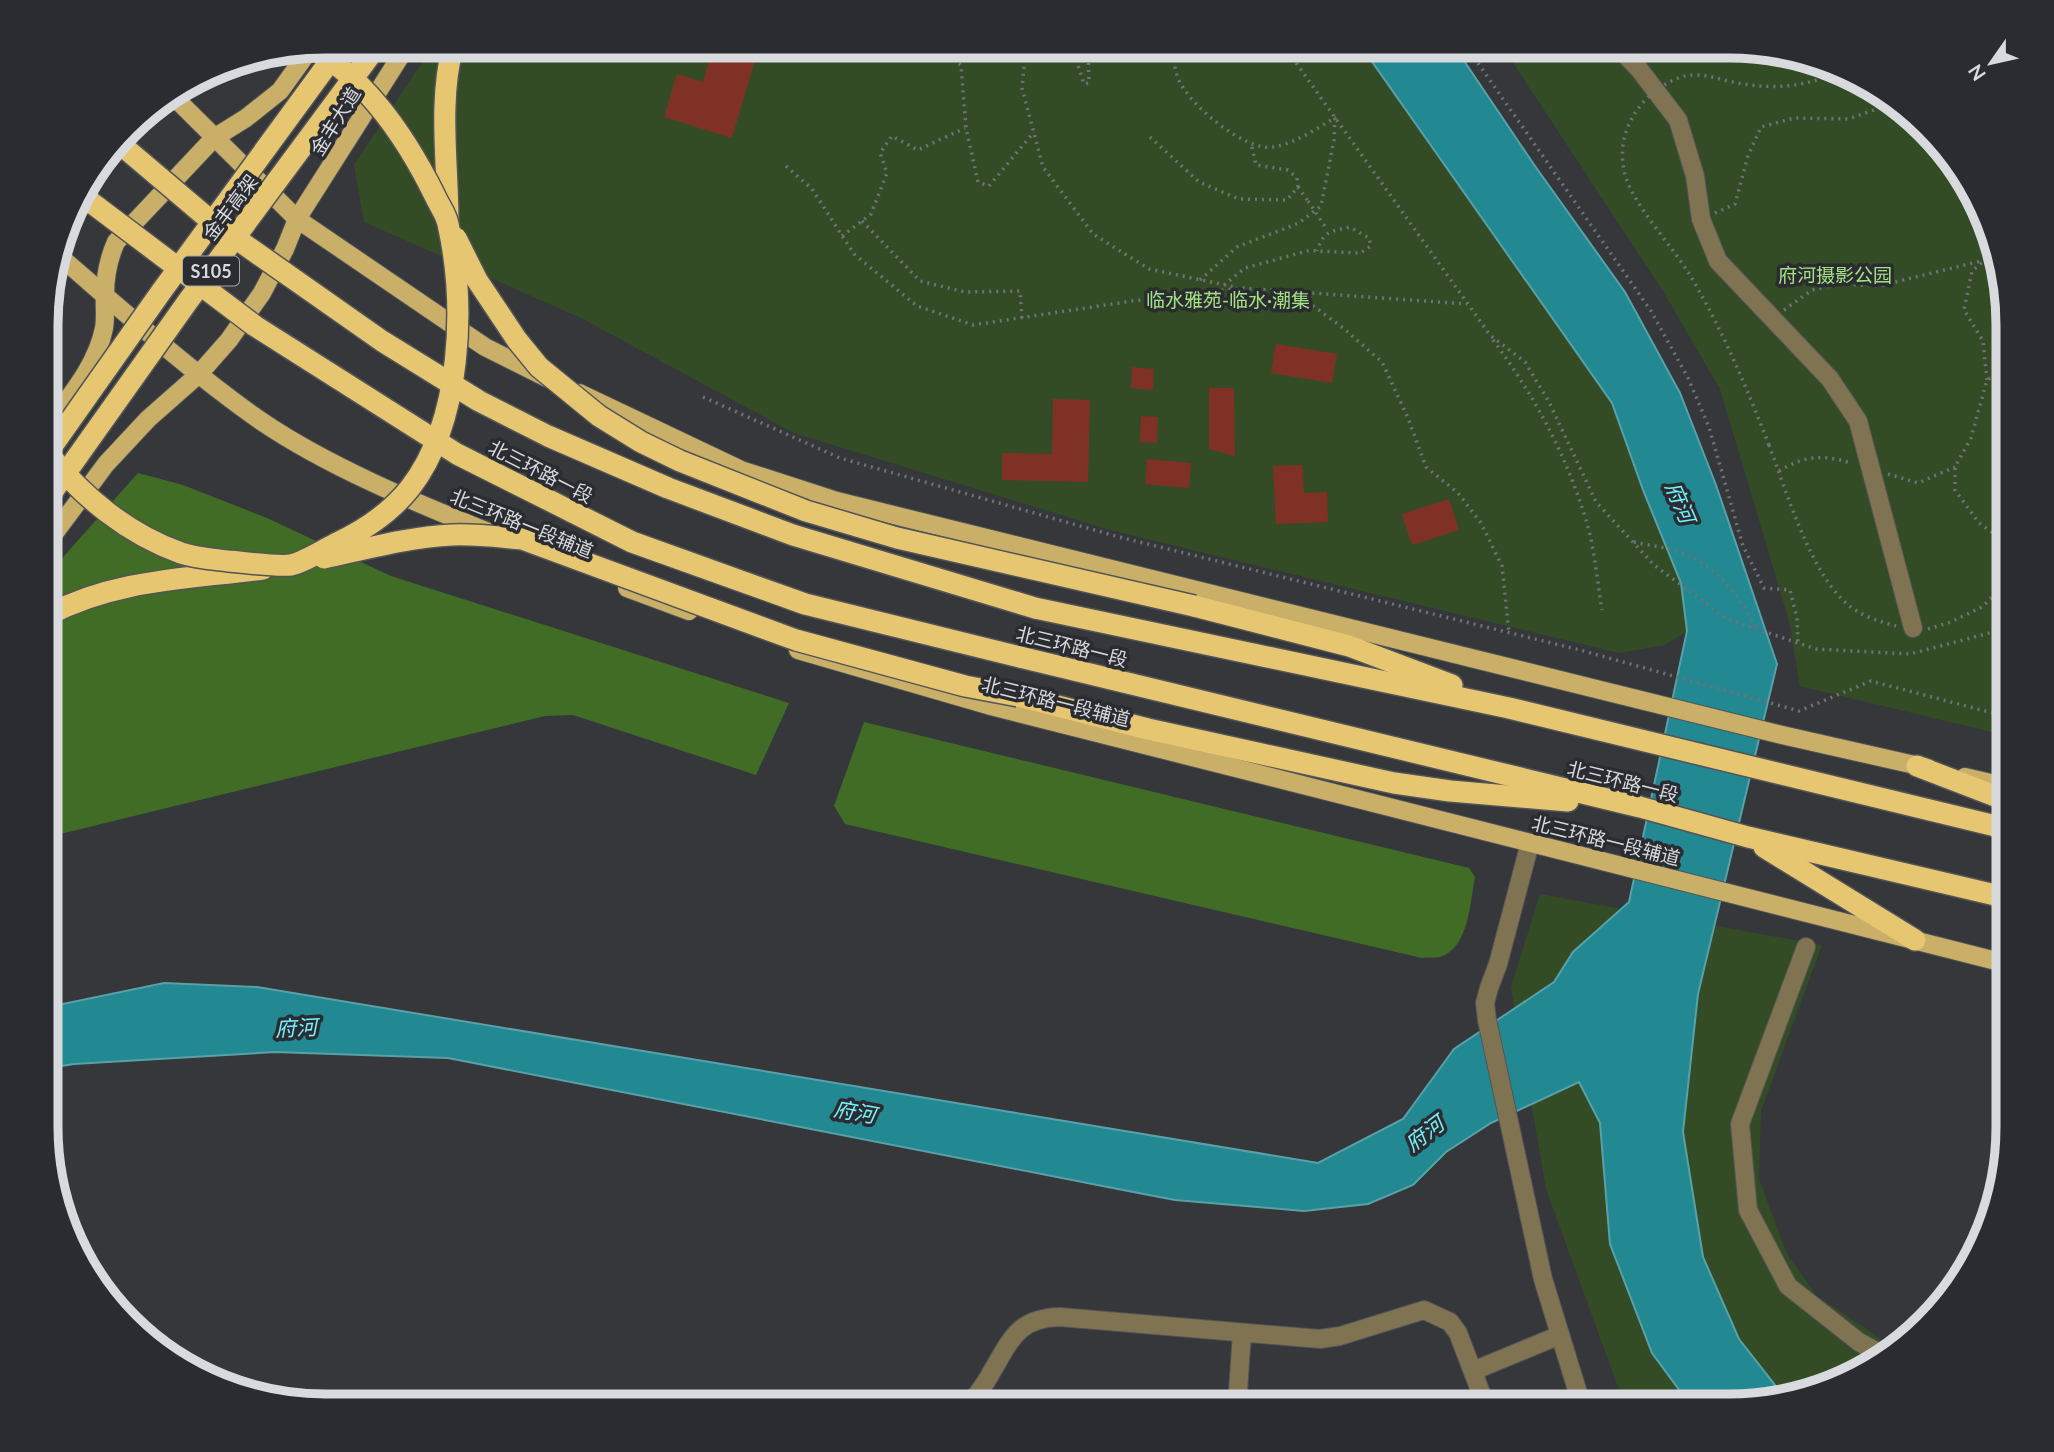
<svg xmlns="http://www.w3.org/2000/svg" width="2054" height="1452" font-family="Lato,'Noto Sans SC',sans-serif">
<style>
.green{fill:#344c26}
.forest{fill:#416c25}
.water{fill:#228891;stroke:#59a1a8;stroke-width:2}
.building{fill:#803126}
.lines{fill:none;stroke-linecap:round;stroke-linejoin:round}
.minor-casing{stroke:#525458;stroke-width:20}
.major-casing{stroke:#525458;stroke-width:20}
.highway-casing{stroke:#525458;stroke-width:24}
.path{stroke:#707276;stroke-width:3.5;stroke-dasharray:2 5;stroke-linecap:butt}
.minor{stroke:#807352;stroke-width:18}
.major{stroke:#c9af68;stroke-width:18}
.highway{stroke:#e6c670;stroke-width:21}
.highway-bridge-casing{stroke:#525458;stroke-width:24;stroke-linecap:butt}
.path-bridge{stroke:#707276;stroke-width:3.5;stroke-dasharray:2 5;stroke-linecap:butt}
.highway-bridge{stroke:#e6c670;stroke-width:21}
.labels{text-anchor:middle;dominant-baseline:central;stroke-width:7;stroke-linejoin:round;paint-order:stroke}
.shield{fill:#2b2c31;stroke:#a4a6a9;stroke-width:2}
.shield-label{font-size:18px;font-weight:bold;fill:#d8dadd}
.street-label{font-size:19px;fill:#d8dadd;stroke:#2b2c31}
.park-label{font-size:19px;fill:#a3e281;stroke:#2b2c31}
.water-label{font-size:21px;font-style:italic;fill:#73f2fd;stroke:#2b2c31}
.rim{fill:none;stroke:#d8dadd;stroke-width:9}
</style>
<rect width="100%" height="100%" fill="#35373b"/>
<!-- green -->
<g class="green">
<polygon points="436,46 1361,46 1612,403 1643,490 1681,583 1687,631 1665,645 1619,653 1110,530 794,433 581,318 364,222 354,165 414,74"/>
<polygon points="1502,46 1747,46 1836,67 1899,104 1979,201 2008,307 2008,736 1800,686 1789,621 1720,389 1663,291"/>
<polygon points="1540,894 1822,945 1761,1111 1759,1179 1787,1254 1816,1295 1891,1346 1853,1377 1729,1406 1625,1406 1546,1189 1511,987"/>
</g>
<!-- forest -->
<g class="forest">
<polygon points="138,473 183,485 267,518 391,576 789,703 756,775 573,715 545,716 48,837 48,574"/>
<path d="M864 722 1469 868 1475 877C1470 902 1469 948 1440 957 1435 958 1428 957 1422 958L845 824 834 806Z"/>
</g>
<!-- water -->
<polygon class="water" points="1361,46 1454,46 1535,166 1625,292 1680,393 1716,485 1777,664 1698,994 1683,1132 1703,1257 1739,1339 1782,1394 1729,1406 1691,1406 1652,1353 1610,1244 1600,1123 1579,1082 1491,1123 1446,1152 1413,1185 1368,1204 1304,1211 1175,1200 1128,1191 448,1058 275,1052 74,1064 48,1068 48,1007 164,983 257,987 1318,1163 1403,1119 1454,1049 1554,982 1573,952 1629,902 1687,631 1681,583 1643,490 1612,403"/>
<!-- building -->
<g class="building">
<polygon points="713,46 759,46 732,138 664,117 677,74 703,82"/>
<polygon points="1276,344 1337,354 1332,383 1271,373"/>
<polygon points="1132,367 1154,369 1153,390 1131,388"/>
<polygon points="1209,388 1234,388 1235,456 1209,449"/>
<polygon points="1053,399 1090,400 1088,482 1002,480 1002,453 1052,454"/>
<polygon points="1141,416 1158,417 1157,443 1140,442"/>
<polygon points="1147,459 1191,463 1189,488 1145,484"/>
<polygon points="1302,465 1304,493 1327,492 1328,522 1276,524 1273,466"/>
<polygon points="1449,499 1459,530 1412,545 1402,514"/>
</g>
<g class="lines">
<!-- minor casing -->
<g class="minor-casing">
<g id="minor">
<polyline points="1617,46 1639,69 1678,120 1695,176 1701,219 1718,261 1830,379 1858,421 1913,628"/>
<polyline points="1530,843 1498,964 1489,988 1485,1003 1487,1020 1543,1279 1582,1406"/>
<polyline points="1806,947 1740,1124 1748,1210 1788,1286 1859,1342 1881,1354"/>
<polyline points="2008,1026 2005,1065 2008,1070"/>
<polyline points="1473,1371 1560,1335"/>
<path d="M969 1406C976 1395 985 1385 991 1373 1011 1340 1017 1318 1060 1317L1320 1339 1340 1336 1424 1310 1450 1322 1458 1333 1486 1406"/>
<polyline points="1237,1406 1242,1333"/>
</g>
</g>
<!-- major casing -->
<g class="major-casing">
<g id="major">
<polyline points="172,95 297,219 485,347 547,378"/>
<path d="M58 255C122 310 192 373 261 421 327 466 416 503 491 533"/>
<polyline points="579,393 741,470 837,501 1782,735 1928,768"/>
<path d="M48 426C70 396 97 365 104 328 106 317 104 305 105 295 105 276 108 260 116 242L214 138 246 118 280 91 311 48"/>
<polyline points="48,542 106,464 148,419 199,374 229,340 262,293 285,249 297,219 407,46"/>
<polyline points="627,588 689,611"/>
<polyline points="798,650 991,706 2008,964"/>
<polyline points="1965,777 2008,787"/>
</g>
</g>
<!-- highway casing -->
<g class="highway-casing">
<g id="highway">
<path d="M448 222C448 165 438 102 453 46"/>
<polyline points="1194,606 1349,646 1452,685"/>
<polyline points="1035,608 1509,708 2008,829"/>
<path d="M48 615C116 579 188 579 263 569"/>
<polyline points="1020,657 1640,807 1748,837 2008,898"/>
<polyline points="1018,696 1148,729 1394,783 1450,791 1568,801"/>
<polyline points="1917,766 2008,801"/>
<polyline points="1764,847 1915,940"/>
</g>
</g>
<!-- path -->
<g class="path">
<polyline points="937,46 961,65 966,128 978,182 989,186 1034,132"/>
<polyline points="1026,46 1022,88 1043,167 1093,234 1149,269 1235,287"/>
<polyline points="1072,46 1084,84 1089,83 1088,46"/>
<path d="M1172 46C1174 56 1174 68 1178 78 1187 103 1245 152 1273 147 1296 143 1316 129 1336 117"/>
<polyline points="1284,46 1490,335 1525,362 1550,404 1596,502 1654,565 1727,619 1816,649 1910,654 2008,628"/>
<polyline points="1466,46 1651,311 1688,378 1709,427 1743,546 1764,588 1790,590 1797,618 1798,643"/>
<polyline points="1150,137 1199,182 1239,199 1287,200 1298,187 1297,178 1288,170 1256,165 1251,143"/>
<polyline points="786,166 812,189 854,254 917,306 973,325 1132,301 1241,288 1467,304"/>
<polyline points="1298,187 1308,201"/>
<polyline points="1715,213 1735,204 1748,156 1761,127 1794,118 1848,119 1897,102"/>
<polyline points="862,221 920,281 965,292 1020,291 1022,318"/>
<polyline points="842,236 871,214 887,173 880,153 892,136 918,150 965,128"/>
<polyline points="1200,280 1237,247 1299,223 1321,206 1334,140 1335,118"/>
<path d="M1224 285 1245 268 1311 250 1317 251 1360 253 1371 246 1369 238 1350 227C1330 232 1324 230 1317 251"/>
<polyline points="1296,293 1343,328 1382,362 1408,418 1426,467 1458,493 1481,523 1502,566 1509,633"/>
<polyline points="1784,310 1812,290 1839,284 1879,286 1985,260"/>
<path d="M1493 340C1535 397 1565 452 1586 520 1595 549 1597 581 1602 610"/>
<polyline points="2008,367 1987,380 1971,438 1955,467 1955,490 1979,523 2008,543"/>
<polyline points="1987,380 1983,341 1964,310 1972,271 1993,253"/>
<polyline points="703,397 840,458 1119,537 1580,650 1799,711 1871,681 2008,717"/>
<path d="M1769 445C1786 490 1812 579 1851 607 1864 617 1881 622 1896 626"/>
<path d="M1779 471C1804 456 1822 454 1851 463"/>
<polyline points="1888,474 1918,483 1955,467"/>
<path d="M1634 542C1650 546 1668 547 1683 553 1720 569 1737 594 1756 627"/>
<polyline points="1928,629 1951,622 1982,607 2008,582"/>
</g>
<!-- minor -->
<use href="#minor" class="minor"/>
<!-- major -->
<use href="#major" class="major"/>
<!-- highway -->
<use href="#highway" class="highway"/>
<!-- highway-bridge casing -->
<g class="highway-bridge-casing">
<g id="highway-bridge">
<polyline points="119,143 211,221 382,341 479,401 548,436 668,488 793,535 1035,608"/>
<polyline points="80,194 255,326 457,454 632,542 805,604 1020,657"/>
<polyline points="456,238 477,280 517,340 539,367 599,416 641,442 680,461 806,511 897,538 1194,606"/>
<polyline points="48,452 161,292 341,46"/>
<path d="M48 453C82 497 128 534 181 553 196 558 212 559 228 561 243 562 277 567 291 565 305 562 326 548 339 542 366 529 391 512 410 488 462 421 466 305 448 224 446 214 439 205 435 196 407 139 367 79 311 48"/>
<polyline points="48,498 188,301 377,46"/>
<path d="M324 558C366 549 409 537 452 535 476 534 499 537 522 539L796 640 965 686 1018 696"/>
</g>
</g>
<!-- path-bridge -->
<g class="path-bridge">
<polyline points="1308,201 1326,228"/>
<path d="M1769 445C1746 386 1721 326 1688 272 1671 245 1635 206 1626 178 1612 135 1640 91 1681 77 1698 72 1712 77 1728 81 1768 90 1804 89 1841 70"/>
</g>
<!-- highway-bridge -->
<use href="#highway-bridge" class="highway-bridge"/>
</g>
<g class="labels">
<!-- shield labels -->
<rect class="shield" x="183" y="256.5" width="56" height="29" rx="5"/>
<g class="shield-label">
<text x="211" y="271">S105</text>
</g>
<!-- street labels -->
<g class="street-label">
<text transform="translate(335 121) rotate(-58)">金丰大道</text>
<text transform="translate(230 207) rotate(-53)">金丰高架</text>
<text transform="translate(541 471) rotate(27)">北三环路一段</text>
<text transform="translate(522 523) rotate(22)">北三环路一段辅道</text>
<text transform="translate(1072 646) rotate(14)">北三环路一段</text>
<text transform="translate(1056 701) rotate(14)">北三环路一段辅道</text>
<text transform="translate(1623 781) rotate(14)">北三环路一段</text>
<text transform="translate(1606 840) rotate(14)">北三环路一段辅道</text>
</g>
<!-- park labels -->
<g class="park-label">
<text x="1835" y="274">府河摄影公园</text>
<text x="1228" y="299">临水雅苑-临水·潮集</text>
</g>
<!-- water labels -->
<g class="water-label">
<text transform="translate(1681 502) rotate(67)">府河</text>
<text transform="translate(296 1027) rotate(-3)">府河</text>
<text transform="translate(855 1111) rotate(10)">府河</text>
<text transform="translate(1424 1133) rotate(-37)">府河</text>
</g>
</g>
<!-- crop -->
<path d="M0 0H2054V1452H0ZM325 58H1729A267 267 0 0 1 1996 325V1127A267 267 0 0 1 1729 1394H325A267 267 0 0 1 58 1127V325A267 267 0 0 1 325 58Z" fill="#2b2c31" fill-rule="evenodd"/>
<path class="rim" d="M325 58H1729A267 267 0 0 1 1996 325V1127A267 267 0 0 1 1729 1394H325A267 267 0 0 1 58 1127V325A267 267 0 0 1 325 58Z"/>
<!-- north arrow -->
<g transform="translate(1991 63) rotate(236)" stroke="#2b2c31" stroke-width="5" paint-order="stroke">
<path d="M0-5L12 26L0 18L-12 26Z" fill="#d8dadd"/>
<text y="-10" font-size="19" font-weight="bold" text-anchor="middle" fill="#d8dadd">N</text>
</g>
</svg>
